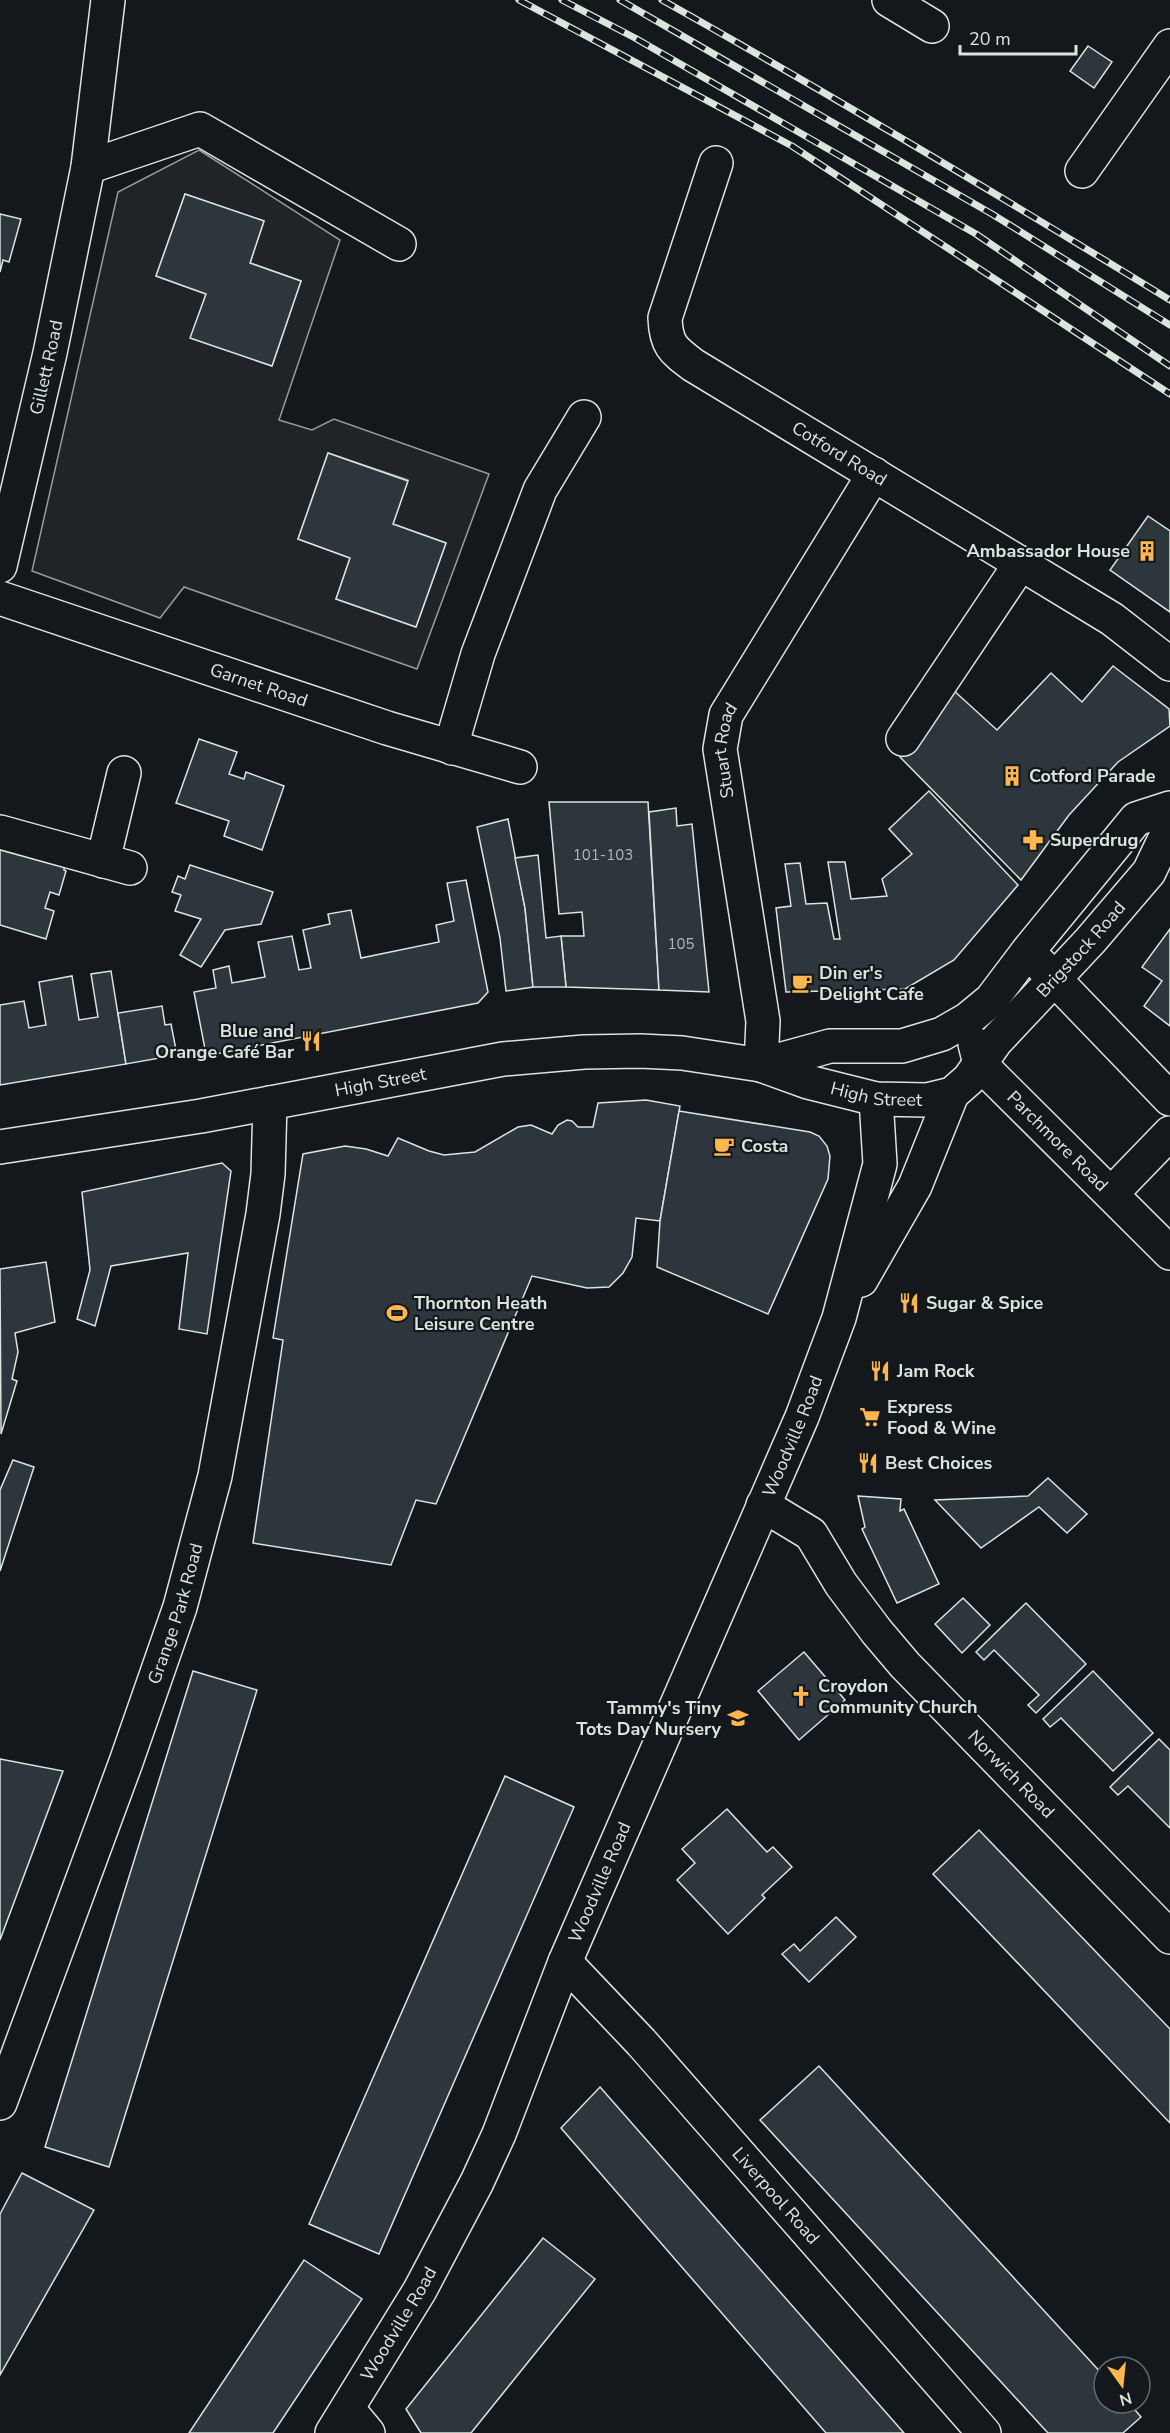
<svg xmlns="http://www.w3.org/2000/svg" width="1170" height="2433" font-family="'Nunito Sans',sans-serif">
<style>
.green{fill:#202428;stroke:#939e99;stroke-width:1.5;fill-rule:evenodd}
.building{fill:#2c363c;stroke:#d8e6dc;stroke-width:1.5}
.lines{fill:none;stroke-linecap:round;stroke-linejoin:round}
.minor-casing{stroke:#d8e6dc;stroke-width:36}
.major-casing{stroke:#d8e6dc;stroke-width:36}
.minor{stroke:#14181c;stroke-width:33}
.major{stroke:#14181c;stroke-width:33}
.rail-casing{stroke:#d8e6dc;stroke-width:7}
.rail{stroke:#14181c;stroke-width:4.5;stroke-dasharray:14;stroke-linecap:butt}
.labels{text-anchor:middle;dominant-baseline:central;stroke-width:4.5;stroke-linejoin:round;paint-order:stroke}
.number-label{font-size:15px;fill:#adbab4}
.street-label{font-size:18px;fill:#d8e6dc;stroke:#14181c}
.poi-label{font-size:18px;font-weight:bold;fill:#d8e6dc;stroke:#14181c;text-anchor:start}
</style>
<rect width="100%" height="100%" fill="#14181c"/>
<!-- green -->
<path class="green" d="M199 150 340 240 279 420 312 430 334 419 489 474 417 669 184 587 160 618 32 571 118 192ZM185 194 264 221 250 263 301 281 272 366 191 338 206 294 156 276ZM328 453 408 480 393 524 446 543 416 627 336 599 350 558 298 539Z"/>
<!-- building -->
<g class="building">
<polygon points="1088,46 1112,62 1094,88 1070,71"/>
<polygon points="185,194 264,221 250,263 301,281 272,366 190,338 206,294 156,276"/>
<polygon points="0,214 21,219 9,262 3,260 0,272"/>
<polygon points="328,453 408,481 393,524 446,543 416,627 336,599 350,558 298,539"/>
<polygon points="1148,516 1170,531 1170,612 1110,570"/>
<polygon points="1113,666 1169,709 1170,726 1118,762 1069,815 1021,880 900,757 951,688 997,730 1051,673 1082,702"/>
<polygon points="199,739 237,752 229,774 244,779 246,772 284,786 262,850 224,836 229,821 176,803"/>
<polygon points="929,791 1018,885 954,960 905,989 786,992 776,908 791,906 785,864 800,863 806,904 827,903 834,939 840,939 828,862 845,862 851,899 887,896 882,879 912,854 889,829"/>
<polygon points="549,802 648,802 659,990 566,987 561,936 584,936 582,912 559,914"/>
<polygon points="676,808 677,826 692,824 709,992 659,990 649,812"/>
<polygon points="508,819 525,908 533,987 506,991 500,938 477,827"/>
<polygon points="0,847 64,866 64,870 66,871 59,895 50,892 45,908 54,911 46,939 0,925"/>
<polygon points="538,855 546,938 561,936 566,987 533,987 525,908 515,858"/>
<polygon points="190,865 273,892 261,924 225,930 201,967 180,955 201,919 175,911 181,895 172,892 178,876 185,879"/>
<polygon points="466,880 488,992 478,1003 216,1054 205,1049 194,992 216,988 213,970 229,966 232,983 265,977 258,942 292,936 299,970 311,968 303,930 330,924 328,914 351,910 361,958 439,942 436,925 454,921 447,883"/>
<polygon points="1170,929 1170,1026 1144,1006 1162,981 1142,967"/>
<polygon points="111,971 126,1064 0,1085 0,1005 24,1001 29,1028 46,1025 39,982 72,976 79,1020 98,1017 91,974"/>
<polygon points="162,1006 165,1025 171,1024 177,1055 126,1064 118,1013"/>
<polygon points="646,1100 680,1106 660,1221 636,1218 632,1257 623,1273 609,1287 587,1288 532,1276 436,1504 416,1500 391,1565 253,1543 283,1340 273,1338 303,1154 345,1146 366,1149 388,1156 398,1138 429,1151 444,1155 475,1152 518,1127 531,1125 552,1134 558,1125 567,1120 572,1121 578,1127 593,1127 598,1103"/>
<polygon points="679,1111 810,1132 819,1136 827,1146 830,1156 828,1179 768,1314 657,1267 660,1221"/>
<polygon points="222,1163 231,1171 207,1334 179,1329 188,1253 111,1266 95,1326 77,1319 90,1270 82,1192"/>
<polygon points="46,1262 55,1322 15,1333 18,1352 12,1379 17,1381 1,1434 0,1269"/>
<polygon points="13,1460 34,1467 0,1571 0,1490"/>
<polygon points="1048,1478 1087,1514 1067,1533 1039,1507 981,1548 935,1500 1028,1496"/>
<polygon points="858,1496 901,1499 900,1511 904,1509 939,1584 897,1603 862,1529 865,1527"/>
<polygon points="963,1598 990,1625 962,1653 935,1624"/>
<polygon points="1026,1603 1086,1664 1036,1713 1028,1705 1039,1695 994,1650 984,1660 976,1652"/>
<polygon points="804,1652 845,1700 799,1740 758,1691"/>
<polygon points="193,1671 257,1690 109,2167 45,2147"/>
<polygon points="1093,1671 1153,1733 1113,1771 1061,1718 1050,1727 1043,1719"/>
<polygon points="1159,1739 1170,1750 1170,1828 1128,1786 1118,1795 1110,1787"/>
<polygon points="0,1759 63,1771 0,1940"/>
<polygon points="505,1776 574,1807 379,2254 309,2224"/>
<polygon points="727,1809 767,1852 773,1847 792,1867 762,1895 765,1898 728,1934 677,1880 695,1863 682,1849"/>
<polygon points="979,1830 1170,2029 1170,2123 933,1874"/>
<polygon points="836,1917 856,1937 809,1982 782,1954 794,1944 800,1951"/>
<polygon points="819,2066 1104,2376 1104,2403 1129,2403 1141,2417 1123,2433 1048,2433 760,2120"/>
<polygon points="600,2087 904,2433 826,2433 561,2128"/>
<polygon points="22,2173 94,2210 0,2375 0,2214"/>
<polygon points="543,2238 595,2279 471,2433 421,2433 406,2409"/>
<polygon points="304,2260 362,2299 273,2433 189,2433"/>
</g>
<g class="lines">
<!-- minor casing -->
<g class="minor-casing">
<g id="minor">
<polyline points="889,0 932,26"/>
<path id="s1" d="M716 163 665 318C666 345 673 350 693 365L1112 619 1170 664"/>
<polyline points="88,167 200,129 399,244"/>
<polyline points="1082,171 1170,46"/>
<path id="s2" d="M0 566 50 353 88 167 108 0"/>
<path id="s3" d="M0 598 387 728 520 767"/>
<polyline points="903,739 1021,563"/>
<polyline points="452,748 456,729 478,654 540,490 584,417"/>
<polyline points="0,832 130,868"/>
<polyline points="103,861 124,773"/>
<path id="s4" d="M761 1065 763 1021 720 749 726 715 874 474"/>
<polyline points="861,1280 915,1186 952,1094"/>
<path id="s5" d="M763 1505 811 1534 841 1584 877 1632 905 1665 1170 1937"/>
<path id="s6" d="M565 1962 641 2042 984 2433"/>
<path id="s7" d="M0 2103 126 1762 180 1607 215 1476 263 1214 268 1174 270 1103"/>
<polyline points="348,2409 368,2433"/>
<path id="s8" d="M332 2433 420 2290 477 2182 499 2134 565 1962 802 1417 839 1318 880 1164 876 1099"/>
</g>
</g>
<!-- major casing -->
<g class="major-casing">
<g id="major">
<polyline points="1039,963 1170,1099"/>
<path id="s9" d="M975 1044 980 1064 1170 1253"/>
<polyline points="761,1065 830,1046 902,1046 942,1034 968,1019 991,1000 1028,951 1136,819 1170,808"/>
<path id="s10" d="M0 1147 201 1116 503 1059 584 1052 640 1051 682 1053 761 1065 808 1082 876 1099 927 1100 952 1094 969 1079 996 1041 1090 941 1149 872 1170 828"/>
<polyline points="1112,1193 1170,1133"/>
</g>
</g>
<!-- minor -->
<use href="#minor" class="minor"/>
<!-- major -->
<use href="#major" class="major"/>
<!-- rail casing -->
<g class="rail-casing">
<g id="rail">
<polyline points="519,0 792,146 1170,394"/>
<polyline points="562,0 635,38 976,234 1170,366"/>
<polyline points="620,0 992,214 1170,325"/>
<path d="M662 0C833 96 1002 197 1170 300"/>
</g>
</g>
<!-- rail -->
<use href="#rail" class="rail"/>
</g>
<!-- icons -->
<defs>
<g id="building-bare" transform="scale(1.62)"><path d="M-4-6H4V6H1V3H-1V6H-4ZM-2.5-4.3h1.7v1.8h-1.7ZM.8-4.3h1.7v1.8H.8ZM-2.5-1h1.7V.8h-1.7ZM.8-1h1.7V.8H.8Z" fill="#ffb74d" stroke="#14181c" stroke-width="2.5" paint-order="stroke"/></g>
<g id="pharmacy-bare" transform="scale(1.62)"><path d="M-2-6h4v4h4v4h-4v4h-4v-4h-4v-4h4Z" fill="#ffb74d" stroke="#14181c" stroke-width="2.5" paint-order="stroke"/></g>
<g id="cafe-bare" transform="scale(1.62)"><path d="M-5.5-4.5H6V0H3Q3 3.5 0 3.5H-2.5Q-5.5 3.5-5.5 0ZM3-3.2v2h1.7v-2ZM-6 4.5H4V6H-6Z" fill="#ffb74d" stroke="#14181c" stroke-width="2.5" paint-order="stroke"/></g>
<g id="restaurant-bare" transform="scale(1.62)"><path d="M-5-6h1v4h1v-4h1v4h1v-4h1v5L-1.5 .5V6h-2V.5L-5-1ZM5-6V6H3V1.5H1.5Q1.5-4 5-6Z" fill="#ffb74d" stroke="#14181c" stroke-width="2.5" paint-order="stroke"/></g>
<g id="stadium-bare" transform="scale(1.62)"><path d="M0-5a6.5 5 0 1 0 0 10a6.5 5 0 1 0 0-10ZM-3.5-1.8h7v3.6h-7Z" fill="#ffb74d" stroke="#14181c" stroke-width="2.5" paint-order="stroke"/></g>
<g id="supermarket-bare" transform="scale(1.62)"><path d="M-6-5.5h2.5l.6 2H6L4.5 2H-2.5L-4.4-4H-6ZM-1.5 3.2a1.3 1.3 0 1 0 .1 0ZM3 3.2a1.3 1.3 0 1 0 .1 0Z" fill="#ffb74d" stroke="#14181c" stroke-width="2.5" paint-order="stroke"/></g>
<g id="church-bare" transform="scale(1.62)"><path d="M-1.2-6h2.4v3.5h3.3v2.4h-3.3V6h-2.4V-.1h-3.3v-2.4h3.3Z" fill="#ffb74d" stroke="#14181c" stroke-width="2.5" paint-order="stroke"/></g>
<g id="school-bare" transform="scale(1.62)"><path d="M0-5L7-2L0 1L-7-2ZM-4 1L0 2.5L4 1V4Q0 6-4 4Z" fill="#ffb74d" stroke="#14181c" stroke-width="2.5" paint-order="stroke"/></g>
</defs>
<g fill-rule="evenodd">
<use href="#building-bare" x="1147" y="551"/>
<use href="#building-bare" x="1012" y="776"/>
<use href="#pharmacy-bare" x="1033" y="840"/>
<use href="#cafe-bare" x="802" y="983"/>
<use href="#restaurant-bare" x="311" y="1041"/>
<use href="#cafe-bare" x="724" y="1146"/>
<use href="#restaurant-bare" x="909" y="1303"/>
<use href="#stadium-bare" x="397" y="1313"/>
<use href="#restaurant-bare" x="880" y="1371"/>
<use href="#supermarket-bare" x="870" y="1417"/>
<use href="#restaurant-bare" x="868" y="1463"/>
<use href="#church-bare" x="801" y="1696"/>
<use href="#school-bare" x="738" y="1718"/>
</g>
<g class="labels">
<!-- number labels -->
<g class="number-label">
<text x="603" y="855">101-103</text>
<text x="681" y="944">105</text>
</g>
<!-- street labels -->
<g class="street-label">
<text stroke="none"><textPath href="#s2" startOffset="204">Gillett Road</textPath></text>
<text stroke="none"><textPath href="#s1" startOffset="392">Cotford Road</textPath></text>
<text stroke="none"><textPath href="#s3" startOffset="273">Garnet Road</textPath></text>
<text stroke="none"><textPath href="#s4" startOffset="318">Stuart Road</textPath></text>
<text stroke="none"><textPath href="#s10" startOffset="1161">Brigstock Road</textPath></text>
<text stroke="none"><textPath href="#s10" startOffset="386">High Street</textPath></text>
<text stroke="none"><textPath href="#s10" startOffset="890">High Street</textPath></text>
<text stroke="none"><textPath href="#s9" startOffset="130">Parchmore Road</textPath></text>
<text stroke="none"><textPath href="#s8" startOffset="1100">Woodville Road</textPath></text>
<text stroke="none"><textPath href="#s7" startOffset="520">Grange Park Road</textPath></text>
<text stroke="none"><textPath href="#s5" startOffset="370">Norwich Road</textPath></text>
<text stroke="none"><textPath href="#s8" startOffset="614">Woodville Road</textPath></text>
<text stroke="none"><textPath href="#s6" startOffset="315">Liverpool Road</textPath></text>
<text stroke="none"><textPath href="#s8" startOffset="128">Woodville Road</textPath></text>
</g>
<!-- poi labels -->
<g class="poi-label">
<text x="1130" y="551" text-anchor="end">Ambassador House</text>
<text x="1029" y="776">Cotford Parade</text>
<text x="1050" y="840">Superdrug</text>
<text x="819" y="973">Din er's<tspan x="819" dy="21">Delight Cafe</tspan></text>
<text x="294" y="1031" text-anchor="end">Blue and<tspan x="294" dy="21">Orange Café Bar</tspan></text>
<text x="741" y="1146">Costa</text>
<text x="414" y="1303">Thornton Heath<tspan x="414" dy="21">Leisure Centre</tspan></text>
<text x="926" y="1303">Sugar &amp; Spice</text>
<text x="897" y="1371">Jam Rock</text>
<text x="887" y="1407">Express<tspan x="887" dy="21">Food &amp; Wine</tspan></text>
<text x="885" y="1463">Best Choices</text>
<text x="818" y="1686">Croydon<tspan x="818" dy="21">Community Church</tspan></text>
<text x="721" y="1708" text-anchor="end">Tammy's Tiny<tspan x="721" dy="21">Tots Day Nursery</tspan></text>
</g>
</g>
<!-- north arrow -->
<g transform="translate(1122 2385) rotate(165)"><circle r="28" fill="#14181c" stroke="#626a69" stroke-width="1.5"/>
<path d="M0-4.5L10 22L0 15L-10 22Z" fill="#ffb74d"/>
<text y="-9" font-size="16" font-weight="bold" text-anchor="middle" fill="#d8e6dc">N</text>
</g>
<!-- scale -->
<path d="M960 45v9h116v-9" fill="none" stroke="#d8e6dc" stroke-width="3"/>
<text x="969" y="45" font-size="18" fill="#d8e6dc" stroke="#14181c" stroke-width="4.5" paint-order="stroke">20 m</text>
</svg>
